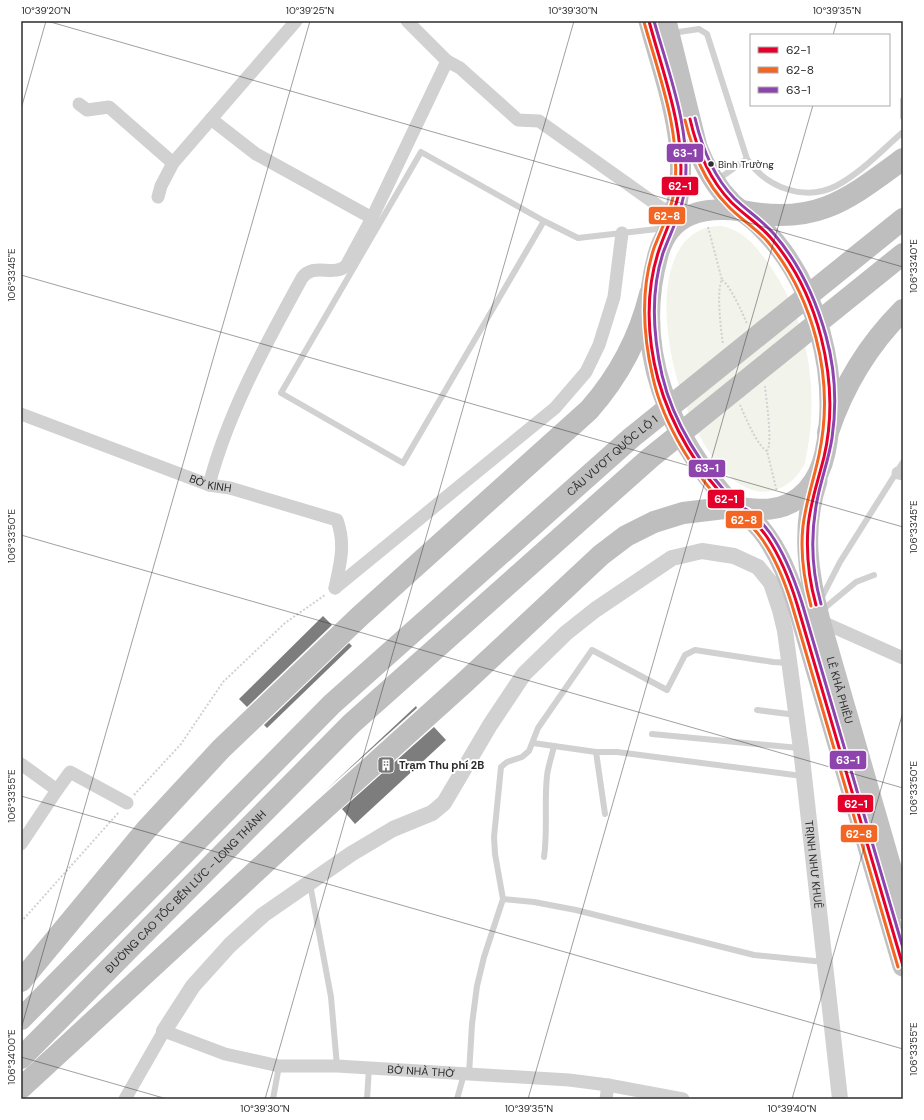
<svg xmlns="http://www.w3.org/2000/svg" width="924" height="1120" font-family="'DM Sans',sans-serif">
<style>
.green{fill:#f2f3ea}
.building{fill:#7d7d7d}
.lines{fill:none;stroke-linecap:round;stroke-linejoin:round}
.path{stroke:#d1d1d1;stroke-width:2;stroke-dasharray:2 2;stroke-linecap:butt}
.service{stroke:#d1d1d1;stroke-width:6}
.minor{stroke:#d1d1d1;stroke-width:13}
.tertiary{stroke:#d1d1d1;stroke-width:16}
.trunk{stroke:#c1c1c1;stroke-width:21}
.motorway{stroke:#bebebe;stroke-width:22}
.bus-1-casing{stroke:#fff;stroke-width:6}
.bus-2-casing{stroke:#fff;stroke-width:6}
.bus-3-casing{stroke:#fff;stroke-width:6}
.bus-1{stroke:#e4002b;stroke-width:3}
.bus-2{stroke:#f26522;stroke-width:3}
.bus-3{stroke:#8e44ad;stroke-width:3}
.ticks{fill:none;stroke:#2c2c2c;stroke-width:1;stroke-opacity:0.45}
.bus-dot{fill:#2c2c2c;stroke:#fff;stroke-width:1.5}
.labels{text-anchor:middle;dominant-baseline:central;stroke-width:4;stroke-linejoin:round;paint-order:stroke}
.bus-label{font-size:10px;fill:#2c2c2c;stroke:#fff;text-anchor:start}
.street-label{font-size:11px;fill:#2c2c2c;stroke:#fff}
.poi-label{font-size:11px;font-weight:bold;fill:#2c2c2c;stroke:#fff;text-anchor:start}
.line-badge{stroke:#fff;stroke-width:1.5}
.badge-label{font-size:11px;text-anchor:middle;font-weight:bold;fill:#fff}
.neatline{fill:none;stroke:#2c2c2c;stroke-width:1.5}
.ticks-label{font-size:10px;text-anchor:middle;fill:#2c2c2c}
</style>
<rect width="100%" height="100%" fill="#fff"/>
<!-- green -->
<path class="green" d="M722 226C744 231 755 245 768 263 810 322 820 393 805 463 798 477 787 488 771 491 687 507 611 225 722 226Z"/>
<!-- building -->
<g class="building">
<polygon points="323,616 332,625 247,707 239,699"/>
<polygon points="349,643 352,646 267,728 264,725"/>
<polygon points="416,706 417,708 325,791"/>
<polygon points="434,727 446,740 355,824 342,809"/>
</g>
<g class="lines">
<!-- path -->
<g class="path">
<path d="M708 227 722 280C716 289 721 331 723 344"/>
<path d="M722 280C730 285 743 314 747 324"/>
<path d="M765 386C766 398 773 443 767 451"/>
<path d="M740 405C745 416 757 446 767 451L777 492"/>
<polyline points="134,795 181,744 223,682 285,623 325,595"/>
<polyline points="21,922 119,812"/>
</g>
<!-- service -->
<g class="service">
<path d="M672 33 699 29 707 34 747 159C766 187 804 202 836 186 861 173 882 150 903 132"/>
<polyline points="903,100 903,117"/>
<polyline points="717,180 747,159"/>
<polyline points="544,221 403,463 281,393 421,152 544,221 578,238 666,228"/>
<polyline points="821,599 840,562 903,462"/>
<polyline points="821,611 856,582 874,575"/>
<polyline points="757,710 796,715"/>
<polyline points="652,734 799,748"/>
<polyline points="533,743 596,752"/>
<polyline points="605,814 596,752 617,752 802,776"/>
<path d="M544 857C548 830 544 803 547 776 548 766 552 756 554 746"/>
<polyline points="310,884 331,997 337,1066"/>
<polyline points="503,899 534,902 576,910 754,955 824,962"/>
<polyline points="469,1074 472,1024 477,986 484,957 503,899 495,854 494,837 501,767 507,762 522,757 529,751 538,728 592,650 667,690 685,655 695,650 773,662 789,663"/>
<polyline points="273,1099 279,1066"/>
<polyline points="367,1099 369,1068"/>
<polyline points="457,1099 464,1074"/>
</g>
<!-- minor -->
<g class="minor">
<polyline points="407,21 447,61"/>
<polyline points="79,104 87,110 109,107 173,163"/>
<polyline points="211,119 256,154 372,218"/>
<polyline points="158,197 161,186 173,163 296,21"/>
<path id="s1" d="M21 414 209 485 230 488 337 520C346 545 340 564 335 588"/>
<polyline points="898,473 903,474"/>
<path d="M209 485C228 412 266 344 302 278 313 262 333 277 346 266L372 218 447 61 460 68 518 120 539 121 660 207 674 214"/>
<polyline points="335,588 555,408 586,372 599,345 614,297 622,233"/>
<polyline points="820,621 903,658"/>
<polyline points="21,764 57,790 21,844"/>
<polyline points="57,790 70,772 127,803"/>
<path id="s2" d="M125 1099 164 1031 225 1054 279 1066H337L569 1080 608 1085 683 1099"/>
<polyline points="606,1099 608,1085"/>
</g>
<!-- tertiary -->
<path class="tertiary" id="s3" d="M164 1031 193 986 230 945 263 915 351 854 393 829 432 813 444 803 490 725 524 674 566 633 595 610 672 558 702 551 734 556 758 567 771 583 780 610 785 631 801 749 840 1099"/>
<!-- trunk -->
<g class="trunk">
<path d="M649 21C667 89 699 164 667 233"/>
<path d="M666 21 697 147C705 168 716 187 732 203 741 211 751 217 760 226 817 281 841 377 825 453 819 481 801 506 770 509 758 510 745 508 733 507"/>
<path d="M742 211C703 206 669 213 658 255 632 349 669 436 732 505 736 511 744 513 749 517 774 538 788 574 797 604L903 966"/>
<path id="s4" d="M817 481C801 528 808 575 820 621L903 909"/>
</g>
<!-- motorway -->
<g class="motorway">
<path d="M742 211C816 226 847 200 903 159"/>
<path d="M828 432C844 384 868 345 903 310"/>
<path d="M21 981 146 830 221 749 359 617 589 410C619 376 639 339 650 294"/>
<path id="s5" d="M21 1019 332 704 631 438 903 219"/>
<path id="s6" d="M21 1058 351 724 650 458 903 254"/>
<polyline points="21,1088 291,839 465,682 601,555 626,536 654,522 683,513 733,507"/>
</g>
<!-- bus-1 casing -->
<g class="bus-1-casing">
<g id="bus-1">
<path d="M649 21C663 74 686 131 680 187 677 209 666 229 659 250 645 291 647 338 658 379 671 426 699 473 734 507 738 511 743 513 747 516 755 521 762 530 767 537 781 558 790 581 797 604L903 966"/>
<path d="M690 119C697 150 709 179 731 202 744 215 759 224 771 238 795 266 812 302 821 337 831 376 833 418 824 457 818 481 810 503 808 527 806 554 809 580 816 605"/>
</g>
</g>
<!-- bus-2 casing -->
<g class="bus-2-casing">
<g id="bus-2">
<path d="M644 22C659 75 680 130 675 185 673 207 662 227 654 248 640 290 643 335 653 378 663 423 697 480 731 511 735 515 740 517 744 520 751 525 757 532 762 539 776 559 785 582 792 605L898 967"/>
<path d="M685 120C693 152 704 182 728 206 740 219 756 228 768 242 791 270 807 304 816 338 826 376 827 417 819 455 814 479 806 501 803 526 800 553 804 580 811 606"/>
</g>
</g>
<!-- bus-3 casing -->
<g class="bus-3-casing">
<g id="bus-3">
<path d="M654 21C669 74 691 130 685 186 683 210 671 231 663 253 650 293 653 335 662 375 673 422 703 470 737 504 741 507 746 509 751 512 758 518 765 526 770 533 785 554 794 578 802 603L903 948"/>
<path d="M695 118C702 148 713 176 734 198 747 211 762 220 774 234 799 263 816 300 826 336 835 369 837 404 832 438 829 458 822 477 818 496 810 533 811 568 821 604"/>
</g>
</g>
<!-- bus-1 -->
<use href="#bus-1" class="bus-1"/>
<!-- bus-2 -->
<use href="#bus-2" class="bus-2"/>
<!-- bus-3 -->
<use href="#bus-3" class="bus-3"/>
</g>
<!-- ticks -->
<path class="ticks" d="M47 21 903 267M833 35 837 21M21 109 46 21M21 275 903 527M21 535 903 788M21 796 903 1049M21 1029 310 21M21 1057 167 1099M265 1099 574 21M528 1099 813 105M792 1099 903 712"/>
<!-- icons -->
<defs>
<g id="building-square" transform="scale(0.9)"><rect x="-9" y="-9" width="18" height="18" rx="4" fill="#767676" stroke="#fff"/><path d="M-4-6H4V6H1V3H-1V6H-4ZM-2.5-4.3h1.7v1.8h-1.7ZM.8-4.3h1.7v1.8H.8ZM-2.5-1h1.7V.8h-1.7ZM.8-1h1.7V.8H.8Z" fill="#fff"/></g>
</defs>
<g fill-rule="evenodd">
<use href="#building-square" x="386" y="765"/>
</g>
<!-- markers -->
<circle class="bus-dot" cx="711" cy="164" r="3.5"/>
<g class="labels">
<!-- bus labels -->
<g class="bus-label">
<text x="718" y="164">Bình Trường</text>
</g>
<!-- street labels -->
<g class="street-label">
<text stroke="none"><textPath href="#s5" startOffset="817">CẦU VƯỢT QUỐC LỘ 1</textPath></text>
<text stroke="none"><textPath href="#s1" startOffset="202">BỜ KINH</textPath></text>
<text stroke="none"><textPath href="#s4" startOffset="214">LÊ KHẢ PHIÊU</textPath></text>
<text stroke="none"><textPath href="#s3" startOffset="1103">TRỊNH NHƯ KHUÊ</textPath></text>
<text stroke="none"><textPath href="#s6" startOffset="234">ĐƯỜNG CAO TỐC BẾN LỨC - LONG THÀNH</textPath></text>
<text stroke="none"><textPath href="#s2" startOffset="341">BỜ NHÀ THỜ</textPath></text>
</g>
<!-- poi labels -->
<g class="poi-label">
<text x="399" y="765">Trạm Thu phí 2B</text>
</g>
</g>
<g class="line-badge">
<rect x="666" y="143" width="38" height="20" rx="4" fill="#8e44ad"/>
<rect x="661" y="176" width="38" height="20" rx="4" fill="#e4002b"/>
<rect x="648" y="206" width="38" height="19" rx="4" fill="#f26522"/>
<rect x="688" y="459" width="38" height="19" rx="4" fill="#8e44ad"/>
<rect x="707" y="489" width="38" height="20" rx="4" fill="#e4002b"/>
<rect x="725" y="510" width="38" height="19" rx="4" fill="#f26522"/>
<rect x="829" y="750" width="38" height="20" rx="4" fill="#8e44ad"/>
<rect x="837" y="794" width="37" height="19" rx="4" fill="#e4002b"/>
<rect x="840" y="824" width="38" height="19" rx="4" fill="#f26522"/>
</g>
<g class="badge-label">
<text x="685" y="157">63-1</text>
<text x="680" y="190">62-1</text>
<text x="667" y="220">62-8</text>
<text x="707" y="472">63-1</text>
<text x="726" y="503">62-1</text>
<text x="744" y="524">62-8</text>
<text x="848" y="764">63-1</text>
<text x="856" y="808">62-1</text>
<text x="859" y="838">62-8</text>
</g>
<!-- border -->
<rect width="924" height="1120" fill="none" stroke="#ffffff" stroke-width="44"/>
<!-- legend -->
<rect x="750" y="34" width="140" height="72" fill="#ffffff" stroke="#ababab"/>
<rect x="758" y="47" width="20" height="6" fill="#e4002b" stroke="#ababab"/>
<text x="786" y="54" font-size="12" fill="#2c2c2c">62-1</text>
<rect x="758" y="67" width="20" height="6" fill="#f26522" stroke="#ababab"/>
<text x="786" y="74" font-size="12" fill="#2c2c2c">62-8</text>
<rect x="758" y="87" width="20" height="6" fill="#8e44ad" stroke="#ababab"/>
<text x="786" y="94" font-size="12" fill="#2c2c2c">63-1</text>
<rect x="22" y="22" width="880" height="1076" class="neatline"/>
<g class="ticks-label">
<text x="46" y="14">10°39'20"N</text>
<text x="310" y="14">10°39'25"N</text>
<text x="573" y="14">10°39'30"N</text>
<text x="837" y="14">10°39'35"N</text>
<text transform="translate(913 266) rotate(-90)" y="4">106°33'40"E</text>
<text transform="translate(11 275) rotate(-90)" y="4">106°33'45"E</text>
<text transform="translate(913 527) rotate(-90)" y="4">106°33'45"E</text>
<text transform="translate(11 536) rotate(-90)" y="4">106°33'50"E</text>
<text transform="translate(913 788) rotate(-90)" y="4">106°33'50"E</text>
<text transform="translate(11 796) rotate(-90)" y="4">106°33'55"E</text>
<text transform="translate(913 1049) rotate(-90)" y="4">106°33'55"E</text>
<text transform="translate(11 1057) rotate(-90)" y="4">106°34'00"E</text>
<text x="265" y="1112">10°39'30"N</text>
<text x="529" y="1112">10°39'35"N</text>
<text x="792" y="1112">10°39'40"N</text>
</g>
</svg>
